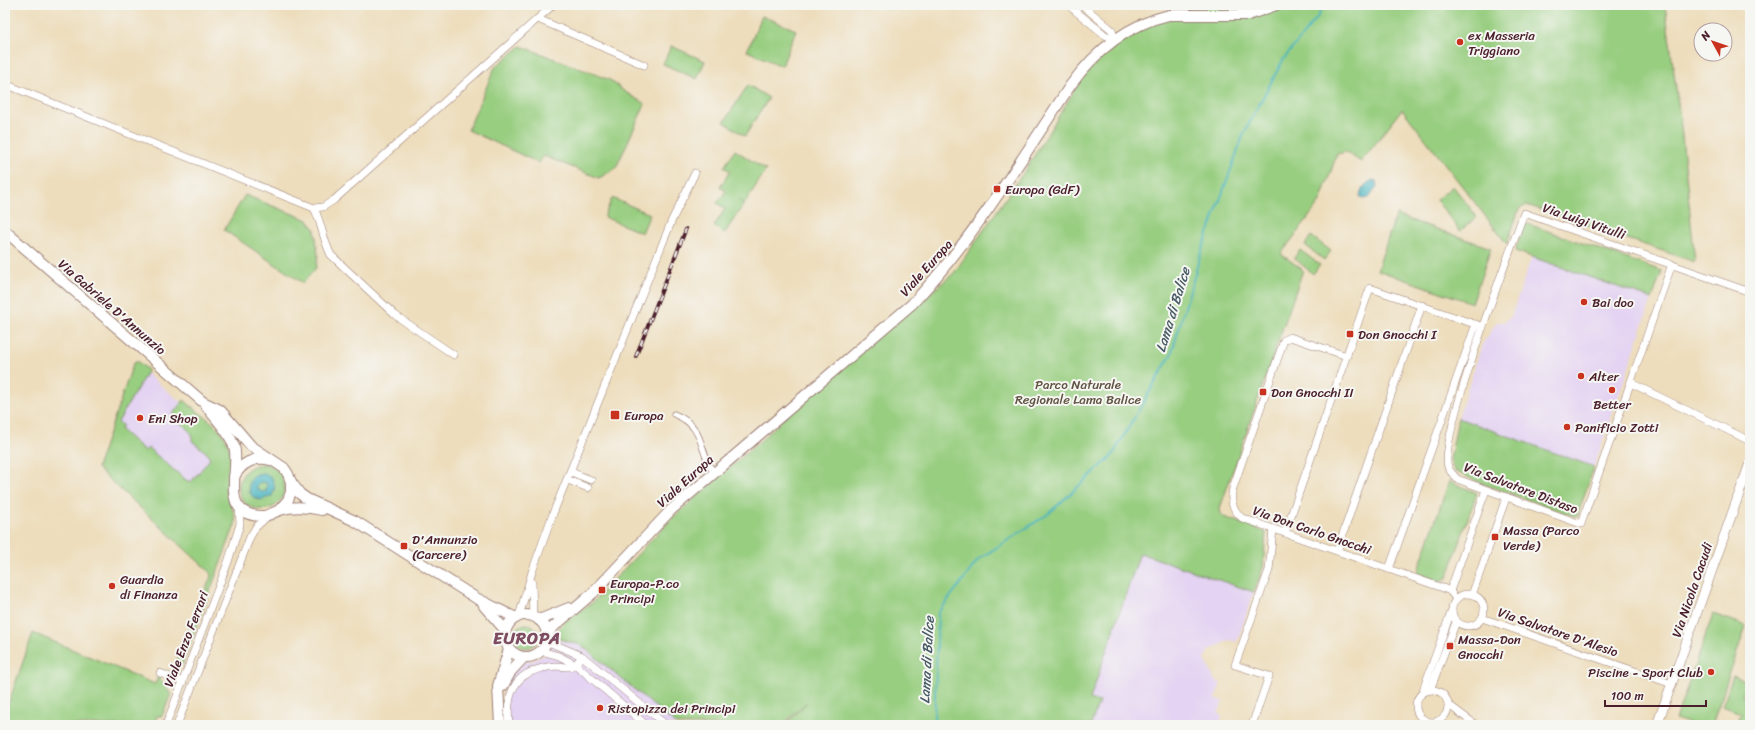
<svg xmlns="http://www.w3.org/2000/svg" width="1755" height="730" font-family="Sriracha,sans-serif">
<style>
.built{fill:#e4d3f2}
.green{fill:#98ce80;stroke:#717656;fill-rule:evenodd}
.water{fill:#46b4bf;stroke:#486a75;fill-rule:evenodd}
.lines{fill:none;stroke-linecap:round;stroke-linejoin:round}
.stream{stroke:#46b4bf;stroke-width:2}
.pedestrian-casing{stroke:#9c7e74;stroke-width:7}
.minor-casing{stroke:#9c7e74;stroke-width:8}
.tertiary-casing{stroke:#9c7e74;stroke-width:10}
.secondary-casing{stroke:#9c7e74;stroke-width:12}
.pedestrian{stroke:#fff;stroke-width:5.5}
.minor{stroke:#fff;stroke-width:7}
.tertiary{stroke:#fff;stroke-width:9}
.secondary{stroke:#fff;stroke-width:10}
.rail-casing{stroke:#4a1f2b;stroke-width:3.5}
.rail{stroke:#f6f6f2;stroke-width:2;stroke-dasharray:6;stroke-linecap:butt}
.poi-dot{fill:#c8321e;stroke:#f6f6f2;stroke-width:1.5}
.labels{text-anchor:middle;dominant-baseline:central;stroke-width:4;stroke-linejoin:round;paint-order:stroke}
.poi-label{font-size:13px;fill:#4a1f2b;stroke:#f6f6f2;text-anchor:start}
.street-label{font-size:13px;fill:#4a1f2b;stroke:#f6f6f2}
.park-label{font-size:13px;fill:#615444;stroke:#f6f6f2}
.water-label{font-size:14px;font-style:italic;fill:#485b66;stroke:#f6f6f2}
.district-label{font-size:17px;font-weight:bold;letter-spacing:1px;fill:#7d4c60;stroke:#f6f6f2}
</style>
<rect width="100%" height="100%" fill="#f6f6f2"/>
<filter id="ink" filterUnits="userSpaceOnUse"><feTurbulence type="fractalNoise" baseFrequency=".025" numOctaves="2"/><feDisplacementMap in="SourceGraphic" scale="8" xChannelSelector="R" yChannelSelector="G"/><feConvolveMatrix kernelMatrix="1 2 1 2 8 2 1 2 1" color-interpolation-filters="sRGB"/></filter>
<filter id="wash" filterUnits="userSpaceOnUse"><feTurbulence type="fractalNoise" baseFrequency=".012" numOctaves="4" result="noise"/><feDisplacementMap in="SourceGraphic" scale="16" xChannelSelector="R" yChannelSelector="G"/><feGaussianBlur stdDeviation="0.9" result="paint"/><feColorMatrix in="noise" values="0 0 0 0 0 0 0 0 0 0 0 0 0 0 0 0 0 1.4 0 .05"/><feComposite in="paint" operator="in"/></filter>
<g filter="url(#wash)">
<rect width="100%" height="100%" fill="#edddbc"/>
<!-- built -->
<g class="built">
<polygon points="1532,256 1652,299 1594,467 1458,418 1482,345 1497,322 1504,322 1511,317"/>
<polygon points="146,373 182,403 171,418 177,423 182,424 192,434 192,441 210,456 210,461 191,482 186,480 148,448 145,451 120,429 118,422"/>
<polygon points="1140,552 1254,592 1237,642 1229,640 1208,651 1205,659 1215,681 1221,683 1215,699 1223,701 1218,714 1222,716 1219,725 1091,725 1099,702 1090,699"/>
<polygon points="553,637 558,640 580,645 677,725 505,725 503,693 511,674 526,661 532,661 546,654"/>
</g>
<!-- green -->
<g class="green">
<polygon points="1187,5 1665,5 1681,126 1695,262 1527,205 1519,209 1507,244 1402,109 1361,162 1346,152 1337,154 1320,202 1281,254 1303,270 1220,508 1221,514 1224,517 1266,532 1263,568 1254,592 1140,553 1090,699 1099,702 1091,725 785,725 807,702 782,725 677,725 581,645 555,638 556,632 564,622 592,603 670,520 759,442 803,400 954,273 1026,169 1082,78 1118,42"/>
<polygon points="762,16 796,30 782,66 747,51"/>
<polygon points="521,46 610,80 625,92 645,104 616,168 599,178 544,156 539,163 468,130 495,67"/>
<polygon points="671,46 705,61 697,79 663,64"/>
<polygon points="748,85 769,98 745,136 724,122"/>
<polygon points="735,150 766,170 745,203 739,200 744,204 724,234 714,226 725,209 717,203 726,191 720,187 730,171 724,167"/>
<polygon points="1453,186 1477,217 1460,231 1436,200"/>
<polygon points="245,195 308,220 315,230 318,255 316,268 303,283 224,230"/>
<polygon points="612,198 650,214 642,233 604,217"/>
<polygon points="1396,215 1491,248 1472,303 1377,270"/>
<polygon points="1525,223 1662,271 1652,299 1515,251"/>
<polygon points="1311,236 1331,251 1324,260 1305,245"/>
<polygon points="1300,250 1320,265 1313,274 1294,258"/>
<path d="M137 361 148 370 118 422 123 426 120 429 145 451 148 448 186 480 191 482 210 459 208 454 192 441V434L182 424 177 423 171 418V416L184 400C205 420 230 427 231 461 231 472 225 481 226 492 228 504 237 512 235 525L182 665 174 667 212 574 97 468 133 364Z"/>
<polygon points="1458,418 1594,467 1577,517 1483,484 1454,471 1450,460"/>
<path d="M265 464C296 472 287 515 257 509 229 504 235 463 265 464ZM257 474 275 491 258 500 249 492 252 477Z"/>
<polygon points="1449,481 1477,493 1447,578 1440,581 1417,573"/>
<circle cx="262" cy="487" r="5.5"/>
<polygon points="1713,614 1746,626 1712,725 1694,725 1676,719"/>
<circle cx="526" cy="636" r="12"/>
<polygon points="33,633 155,684 158,677 171,694 162,716 157,716 154,725 5,725 5,713"/>
<polygon points="1733,676 1747,681 1742,696 1747,698 1750,688 1750,725 1737,725 1741,713 1722,706"/>
</g>
<!-- water -->
<g class="water">
<path d="M1372 180 1376 181 1377 187 1369 198 1363 199 1360 197C1361 189 1365 184 1372 180Z"/>
<path d="M264 473 272 478 275 487 272 496 261 500 253 497C244 486 250 473 264 473ZM261 482 266 483 267 486 266 491 262 492 257 489V485Z"/>
</g>
<g class="lines">
<!-- stream -->
<polyline class="stream" points="934,725 938,613 979,559 1048,514 1112,456 1171,355 1201,253 1244,133 1283,60 1319,15 1322,5"/>
</g>
</g>
<g filter="url(#ink)">
<g class="lines">
<!-- pedestrian casing -->
<g class="pedestrian-casing">
<path id="pedestrian" d="M674 414C706 427 698 450 714 473"/>
</g>
<!-- minor casing -->
<g class="minor-casing">
<g id="minor">
<polyline points="1068,5 1105,35 1114,39"/>
<polyline points="1082,5 1112,30 1114,39"/>
<polyline points="538,19 644,65"/>
<polyline points="5,84 314,208 323,207 334,200 553,5"/>
<path d="M314 208C322 224 323 240 331 255L395 315 454 355"/>
<path d="M1672 264 1581 524 1457 479C1454 475 1449 471 1448 467 1438 437 1510 252 1524 213L1750 292"/>
<path d="M1347 356 1290 337 1284 340 1233 488C1230 501 1232 509 1242 518L1443 588 1450 591 1456 599"/>
<polyline points="1631,383 1750,441"/>
<polyline points="571,472 591,480"/>
<polyline points="568,480 588,488"/>
<polyline points="1285,533 1370,288 1483,327"/>
<polyline points="1337,551 1422,305"/>
<polyline points="1389,569 1476,324"/>
<polyline points="532,583 533,617"/>
<polyline points="1450,591 1486,490"/>
<circle cx="1468" cy="610" r="16"/>
<polyline points="1472,595 1506,498"/>
<polyline points="519,616 532,572 554,511 672,220 695,173"/>
<polyline points="1482,618 1672,684"/>
<polyline points="546,641 582,656 666,725"/>
<polyline points="541,651 559,656 576,665 646,725"/>
<polyline points="160,673 183,682"/>
<circle cx="1432" cy="706" r="16"/>
<polyline points="1430,690 1456,622"/>
<polyline points="1422,693 1451,612"/>
<polyline points="1449,705 1476,725"/>
<polyline points="166,725 228,562 240,524 239,507"/>
<polyline points="177,725 250,537 256,527 268,516"/>
<path d="M509 725C505 688 518 669 556 666 562 666 568 669 574 665 577 663 580 659 582 656"/>
<polyline points="1252,725 1269,676 1235,665 1269,570 1273,529"/>
</g>
</g>
<!-- tertiary casing -->
<g class="tertiary-casing">
<polyline id="tertiary" points="1657,725 1750,463"/>
</g>
<!-- secondary casing -->
<g class="secondary-casing">
<g id="secondary">
<polyline points="5,231 203,402 220,410 251,446 284,468 288,474 291,482 291,492 288,500 279,510"/>
<path d="M205 404C214 418 228 429 234 446 241 469 218 514 260 516 268 517 273 512 280 510 293 506 308 507 322 510"/>
<path d="M234 477C241 463 255 456 270 460"/>
<polyline points="291,482 300,494 307,499 355,521 476,598 516,618"/>
<polyline points="484,606 506,631"/>
<circle cx="526" cy="636" r="21"/>
<polyline points="539,620 569,608"/>
<path d="M547 637 551 629 593 593 671 510 912 304C974 238 1020 161 1070 86 1095 51 1126 25 1169 15H1248L1276 5"/>
<polyline points="503,686 511,671 524,657"/>
<polyline points="500,725 498,686 509,649"/>
</g>
</g>
<!-- pedestrian -->
<use href="#pedestrian" class="pedestrian"/>
<!-- minor -->
<use href="#minor" class="minor"/>
<!-- tertiary -->
<use href="#tertiary" class="tertiary"/>
<!-- secondary -->
<use href="#secondary" class="secondary"/>
<!-- rail casing -->
<g class="rail-casing">
<polyline id="rail" points="636,356 686,229"/>
</g>
<!-- rail -->
<use href="#rail" class="rail"/>
</g>
</g>
<!-- markers -->
<g class="poi-dot">
<circle cx="1460" cy="42" r="4"/>
<rect x="993" y="185" width="8" height="8" rx="2"/>
<circle cx="1584" cy="302" r="4"/>
<rect x="1346" y="330" width="8" height="8" rx="2"/>
<circle cx="1581" cy="376" r="4"/>
<circle cx="1612" cy="390" r="4"/>
<rect x="1259" y="388" width="8" height="8" rx="2"/>
<rect x="610" y="410" width="10" height="10" rx="2"/>
<circle cx="140" cy="418" r="4"/>
<circle cx="1567" cy="427" r="4"/>
<rect x="1491" y="533" width="8" height="8" rx="2"/>
<rect x="400" y="542" width="8" height="8" rx="2"/>
<circle cx="112" cy="586" r="4"/>
<rect x="598" y="586" width="8" height="8" rx="2"/>
<rect x="1446" y="642" width="8" height="8" rx="2"/>
<circle cx="1711" cy="672" r="4"/>
<circle cx="600" cy="708" r="4"/>
</g>
<g class="labels">
<!-- poi labels -->
<g class="poi-label">
<text x="1468" y="35">ex Masseria<tspan x="1468" dy="15">Triggiano</tspan></text>
<text x="1005" y="189">Europa (GdF)</text>
<text x="1592" y="302">Bai doo</text>
<text x="1358" y="334">Don Gnocchi I</text>
<text x="1589" y="376">Alter</text>
<text x="1271" y="392">Don Gnocchi II</text>
<text x="1612" y="404" text-anchor="middle">Better</text>
<text x="624" y="415">Europa</text>
<text x="148" y="418">Eni Shop</text>
<text x="1575" y="427">Panificio Zotti</text>
<text x="1503" y="530">Massa (Parco<tspan x="1503" dy="15">Verde)</tspan></text>
<text x="412" y="539">D'Annunzio<tspan x="412" dy="15">(Carcere)</tspan></text>
<text x="120" y="579">Guardia<tspan x="120" dy="15">di Finanza</tspan></text>
<text x="610" y="583">Europa-P.co<tspan x="610" dy="15">Principi</tspan></text>
<text x="1458" y="639">Massa-Don<tspan x="1458" dy="15">Gnocchi</tspan></text>
<text x="1703" y="672" text-anchor="end">Piscine - Sport Club</text>
<text x="608" y="708">Ristopizza dei Principi</text>
</g>
<!-- street labels -->
<g class="street-label">
<text transform="translate(1584 221) rotate(19)">Via Luigi Vitulli</text>
<text transform="translate(926 268) rotate(-48)">Viale Europa</text>
<text transform="translate(112 307) rotate(41)">Via Gabriele D'Annunzio</text>
<text transform="translate(685 481) rotate(-42)">Viale Europa</text>
<text transform="translate(1521 488) rotate(21)">Via Salvatore Distaso</text>
<text transform="translate(1312 530) rotate(19)">Via Don Carlo Gnocchi</text>
<text transform="translate(1692 590) rotate(-71)">Via Nicola Cacudi</text>
<text transform="translate(1558 632) rotate(19)">Via Salvatore D'Alesio</text>
<text transform="translate(186 639) rotate(-69)">Viale Enzo Ferrari</text>
</g>
<!-- park labels -->
<g class="park-label">
<text x="1078" y="384">Parco Naturale<tspan x="1078" dy="15">Regionale Lama Balice</tspan></text>
</g>
<!-- water labels -->
<g class="water-label">
<text transform="translate(1173 310) rotate(-73)">Lama di Balice</text>
<text transform="translate(927 660) rotate(-87)">Lama di Balice</text>
</g>
<!-- district labels -->
<g class="district-label">
<text x="527" y="638">EUROPA</text>
</g>
</g>
<!-- margin -->
<rect width="1755" height="730" fill="none" stroke="#f6f6f2" stroke-width="20"/>
<!-- north arrow -->
<g transform="translate(1713 42) rotate(310)"><circle r="19" fill="#f6f6f2" stroke="#b1a0a2"/>
<path d="M0-3L7 15L0 10L-7 15Z" fill="#c8321e"/>
<text y="-6" font-size="11" font-weight="bold" text-anchor="middle" fill="#4a1f2b">N</text>
</g>
<!-- scale -->
<path d="M1605 700v6h101v-6" fill="none" stroke="#4a1f2b" stroke-width="2"/>
<text x="1611" y="700" font-size="12" fill="#4a1f2b" stroke="#f6f6f2" stroke-width="3" paint-order="stroke">100 m</text>
</svg>
